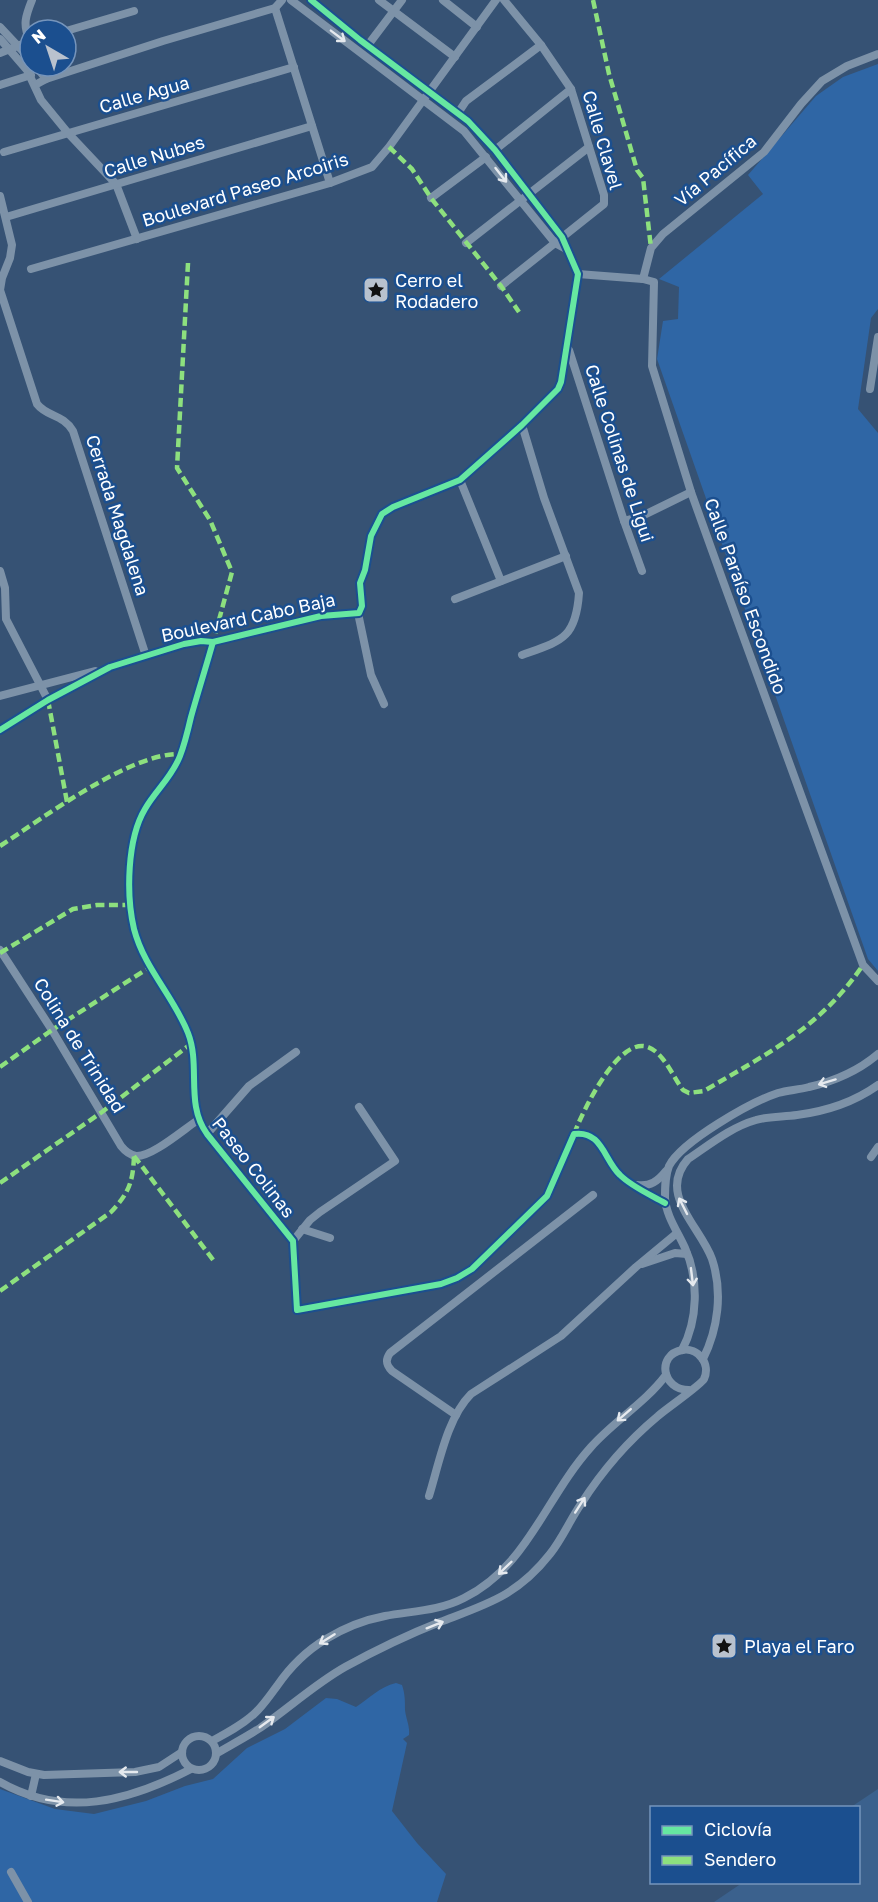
<svg xmlns="http://www.w3.org/2000/svg" width="878" height="1902" font-family="'Golos Text',sans-serif">
<style>
.green{fill:#2f66a5}
.water{fill:#3b618d}
.lines{fill:none;stroke-linecap:round;stroke-linejoin:round}
.minor{stroke:#7d92a8;stroke-width:8}
.quiet{stroke:#8de07e;stroke-width:4.5;stroke-dasharray:9 4.5;stroke-linecap:butt}
.cycleway-casing{stroke:#1b4f8f;stroke-width:10}
.cycleway{stroke:#66e7a1;stroke-width:6}
.oneway{stroke:#e5e9ee}
.labels{text-anchor:middle;dominant-baseline:central;stroke-width:5;stroke-linejoin:round;paint-order:stroke}
.street-label{font-size:18px;fill:#fff;stroke:#1b4f8f}
.poi-label{font-size:18px;fill:#fff;stroke:#1b4f8f;text-anchor:start}
</style>
<rect width="100%" height="100%" fill="#365274"/>
<!-- green -->
<g class="green">
<polygon points="878,64 878,309 871,318 858,409 878,433 878,971 868,959 657,359 663,321 678,319 679,287 659,279 763,194 748,175 816,96 843,77"/>
<path d="M396 1683 402 1685C405 1694 405 1700 405 1710 406 1719 410 1726 409 1735L403 1739 407 1743 392 1811 417 1843 446 1874 437 1902H0V1789L55 1809 94 1814 146 1801 185 1786 213 1779 247 1748 285 1729 326 1698 337 1699 356 1707C370 1698 379 1687 396 1683Z"/>
</g>
<!-- water -->
<polygon class="water" points="878,1789 878,1902 714,1902 742,1883 858,1882 858,1808 851,1807"/>
<g class="lines">
<!-- minor -->
<g class="minor">
<polyline points="291,0 464,131 555,243 566,249"/>
<polyline points="379,0 455,57"/>
<polyline points="443,0 477,27"/>
<polyline points="275,8 330,183"/>
<polyline points="0,27 30,59"/>
<polyline points="66,31 134,11"/>
<polyline points="0,39 27,70 41,100 68,133 116,184 137,239"/>
<path d="M30 40C22 25 26 15 32 0"/>
<polyline points="368,45 402,0"/>
<polyline points="0,53 30,41"/>
<polyline points="36,66 46,79"/>
<polyline points="0,85 31,75"/>
<polyline points="35,85 46,79 163,41 275,8 282,0"/>
<polyline points="458,113 466,101 541,45"/>
<polyline points="495,150 571,89"/>
<polyline points="4,152 294,67"/>
<path d="M0 196 12 245 10 258 2 278 0 290 37 404C47 417 63 414 73 431L146 656"/>
<polyline points="431,198 486,157"/>
<polyline points="6,217 312,126"/>
<polyline points="466,243 589,147"/>
<polyline points="31,269 330,183 372,167 389,147 496,0"/>
<polyline points="578,274 643,279 654,282 652,366 691,492 723,581 863,965 878,981"/>
<polyline points="643,279 651,248 663,234 764,152 801,104 822,81 847,66 878,54"/>
<polyline points="501,286 604,204 604,195 571,89 541,45 504,0"/>
<polyline points="569,350 624,521 642,571"/>
<polyline points="870,389 878,337"/>
<path d="M522 425 544 498 579 593C576 639 561 641 522 655"/>
<polyline points="460,480 501,581"/>
<polyline points="624,521 640,517 691,492"/>
<polyline points="0,571 5,588 6,619 48,700"/>
<polyline points="455,599 566,556"/>
<polyline points="358,613 371,675 384,704"/>
<path d="M213 642C206 667 198 692 191 717 188 730 185 743 180 756 172 777 156 790 145 809 127 839 126 895 134 929 144 968 174 997 188 1033 201 1066 185 1104 207 1134L293 1241 297 1310 441 1284 457 1278 472 1269 547 1196 574 1134C602 1130 604 1160 620 1175 632 1187 651 1195 665 1203"/>
<polyline points="0,696 95,671"/>
<polyline points="0,730 48,700 110,667 184,644 201,641 213,642 321,616 359,613 362,606 360,583 365,570 371,536 382,514 393,507 460,480 522,425 558,389 561,382 578,274 562,237 495,150 468,121 360,40 311,0"/>
<path d="M0 950 52 1030 121 1146C125 1151 130 1155 136 1156 152 1157 184 1129 198 1120"/>
<polyline points="207,1134 249,1086 296,1052"/>
<polyline points="871,1157 878,1147"/>
<path d="M637 1185C650 1187 658 1181 666 1171"/>
<polyline points="302,1229 330,1238"/>
<polyline points="293,1241 310,1220 320,1212 395,1161 359,1107"/>
<polyline points="642,1264 675,1253 687,1254"/>
<path d="M682 1350C698 1320 699 1279 685 1248 678 1232 666 1216 665 1198 665 1187 665 1176 669 1166 682 1141 751 1102 778 1093 788 1090 798 1090 809 1087 835 1081 858 1071 878 1054"/>
<path d="M703 1359C718 1329 723 1292 712 1259 700 1226 657 1194 688 1159 709 1145 731 1127 756 1120 769 1116 783 1117 797 1115 827 1111 853 1103 878 1085"/>
<path d="M456 1415 392 1371C386 1365 385 1360 390 1353L593 1195"/>
<path d="M429 1496C439 1464 447 1418 471 1394L561 1336 636 1267 677 1233"/>
<circle cx="199" cy="1753" r="17"/>
<path d="M212 1741C227 1733 242 1725 254 1714 263 1706 270 1695 277 1686 290 1667 306 1651 326 1639 344 1628 364 1620 385 1616 412 1611 439 1611 464 1598 528 1566 545 1498 591 1447 614 1421 645 1403 666 1375"/>
<path d="M217 1753C231 1745 246 1737 260 1728 289 1708 315 1684 345 1667 376 1650 407 1635 440 1622 487 1604 517 1596 550 1554 562 1539 570 1520 581 1504 602 1471 628 1441 658 1416 667 1408 701 1385 704 1379 711 1364 698 1347 682 1350 656 1355 662 1390 689 1390"/>
<polyline points="0,1761 28,1772 44,1775 135,1772 159,1767 182,1752"/>
<path d="M0 1782C65 1819 129 1801 191 1769"/>
<polyline points="31,1796 36,1774"/>
<polyline points="11,1872 28,1902"/>
</g>
<!-- quiet -->
<g class="quiet">
<polyline points="593,0 609,74 637,170 643,178 651,248"/>
<polyline points="389,147 412,169 431,198 501,286 519,312"/>
<polyline points="188,263 177,468 210,520 232,572 213,642"/>
<polyline points="48,700 67,802"/>
<path d="M0 846C43 818 131 752 181 754"/>
<polyline points="0,953 73,909 97,905 130,905"/>
<polyline points="0,1067 52,1030 150,967"/>
<path d="M574 1134C582 1113 618 1036 648 1047 664 1053 673 1077 683 1090L689 1093 704 1091C768 1053 820 1028 863 965"/>
<polyline points="134,1156 214,1261"/>
<polyline points="0,1183 102,1112 192,1043"/>
<path d="M0 1291 111 1212C129 1193 133 1182 134 1156"/>
</g>
<!-- cycleway casing -->
<g class="cycleway-casing">
<g id="cycleway">
<path d="M213 642C206 667 198 692 191 717 188 730 185 743 180 756 172 777 156 790 145 809 127 839 126 895 134 929 144 968 174 997 188 1033 201 1066 185 1104 207 1134L293 1241 297 1310 441 1284 457 1278 472 1269 547 1196 574 1134C602 1130 604 1160 620 1175 632 1187 651 1195 665 1203"/>
<polyline points="0,730 48,700 110,667 184,644 201,641 213,642 321,616 359,613 362,606 360,583 365,570 371,536 382,514 393,507 460,480 522,425 558,389 561,382 578,274 562,237 495,150 468,121 360,40 311,0"/>
</g>
</g>
<!-- cycleway -->
<use href="#cycleway" class="cycleway"/>
</g>
<!-- one-way arrows -->
<defs><path id="oneway-shaft" d="M-6 0H5M1.5-3L5.5 0L1.5 3" fill="none" stroke-width="1.6" stroke-linecap="round" stroke-linejoin="round" transform="scale(1.5)"/></defs>
<g class="oneway">
<use href="#oneway-shaft" transform="translate(338 36) rotate(37)"/>
<use href="#oneway-shaft" transform="translate(501 175) rotate(52)"/>
<use href="#oneway-shaft" transform="translate(827 1082) rotate(163)"/>
<use href="#oneway-shaft" transform="translate(683 1206) rotate(-117)"/>
<use href="#oneway-shaft" transform="translate(692 1277) rotate(83)"/>
<use href="#oneway-shaft" transform="translate(624 1415) rotate(139)"/>
<use href="#oneway-shaft" transform="translate(580 1505) rotate(-57)"/>
<use href="#oneway-shaft" transform="translate(505 1568) rotate(136)"/>
<use href="#oneway-shaft" transform="translate(435 1625) rotate(-22)"/>
<use href="#oneway-shaft" transform="translate(327 1639) rotate(148)"/>
<use href="#oneway-shaft" transform="translate(267 1722) rotate(-36)"/>
<use href="#oneway-shaft" transform="translate(128 1772) rotate(180)"/>
<use href="#oneway-shaft" transform="translate(55 1801) rotate(9)"/>
</g>
<!-- icons -->
<defs>
<g id="sight-square" transform="scale(1.35)"><rect x="-9" y="-9" width="18" height="18" rx="4" fill="#b9c2ce" stroke="#1b4f8f"/><path d="M0-6L1.8-2.2L6-1.7L2.9 1.2L3.7 5.4L0 3.3L-3.7 5.4L-2.9 1.2L-6-1.7L-1.8-2.2Z" fill="#111"/></g>
</defs>
<g fill-rule="evenodd">
<use href="#sight-square" x="376" y="290"/>
<use href="#sight-square" x="724" y="1646"/>
</g>
<g class="labels">
<!-- street labels -->
<g class="street-label">
<text transform="translate(144 94) rotate(-16)">Calle Agua</text>
<text transform="translate(603 140) rotate(74)">Calle Clavel</text>
<text transform="translate(154 156) rotate(-17)">Calle Nubes</text>
<text transform="translate(715 170) rotate(-40)">Vía Pacífica</text>
<text transform="translate(245 189) rotate(-17)">Boulevard Paseo Arcoiris</text>
<text transform="translate(620 453) rotate(72)">Calle Colinas de Ligui</text>
<text transform="translate(118 515) rotate(72)">Cerrada Magdalena</text>
<text transform="translate(746 596) rotate(70)">Calle Paraíso Escondido</text>
<text transform="translate(248 617) rotate(-12)">Boulevard Cabo Baja</text>
<text transform="translate(80 1045) rotate(58)">Colina de Trinidad</text>
<text transform="translate(254 1167) rotate(52)">Paseo Colinas</text>
</g>
<!-- poi labels -->
<g class="poi-label">
<text x="395" y="280">Cerro el<tspan x="395" dy="21">Rodadero</tspan></text>
<text x="744" y="1646">Playa el Faro</text>
</g>
</g>
<!-- legend -->
<rect x="650" y="1806" width="210" height="78" fill="#1b4f8f" stroke="#7695bc" stroke-width="1.5"/>
<rect x="662" y="1826" width="30" height="9" fill="#66e7a1" stroke="#7695bc" stroke-width="1.5"/>
<text x="704" y="1836" font-size="18" fill="#ffffff">Ciclovía</text>
<rect x="662" y="1856" width="30" height="9" fill="#8de07e" stroke="#7695bc" stroke-width="1.5"/>
<text x="704" y="1866" font-size="18" fill="#ffffff">Sendero</text>
<!-- north arrow -->
<g transform="translate(48 48) rotate(321)"><circle r="28" fill="#1b4f8f" stroke="#7695bc" stroke-width="1.5"/>
<path d="M0-4.5L10 22L0 15L-10 22Z" fill="#b9c2ce"/>
<text y="-9" font-size="16" font-weight="bold" text-anchor="middle" fill="#ffffff">N</text>
</g>
</svg>
